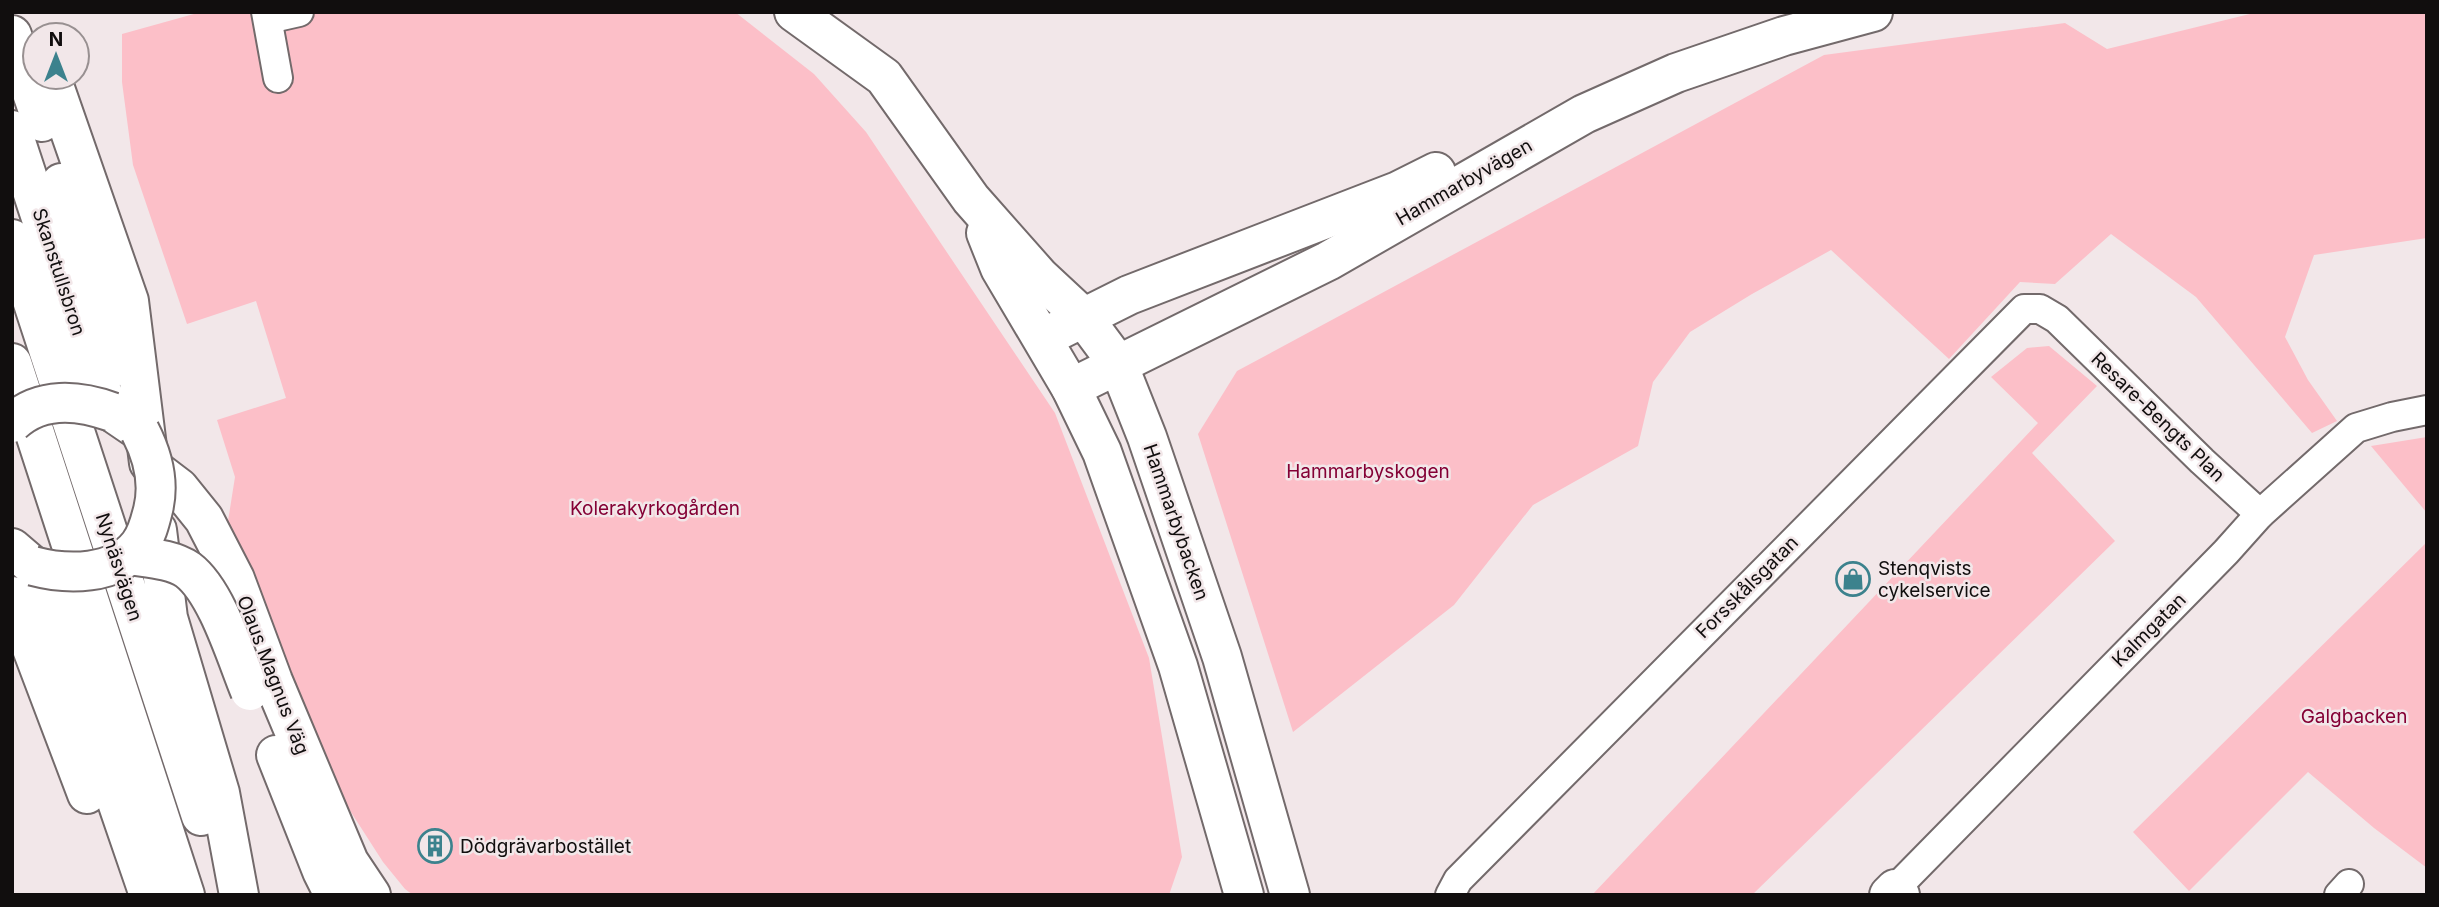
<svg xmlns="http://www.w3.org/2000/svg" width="2439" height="907" font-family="Inter,sans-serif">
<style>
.green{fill:#fcbfc8}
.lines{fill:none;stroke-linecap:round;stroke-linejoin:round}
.street-casing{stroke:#736a6b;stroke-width:32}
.secondary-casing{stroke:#736a6b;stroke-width:42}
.highway-casing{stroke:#736a6b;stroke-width:42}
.street{stroke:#fff;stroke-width:28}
.secondary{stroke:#fff;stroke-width:38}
.highway{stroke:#fff;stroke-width:38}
.secondary-bridge-casing{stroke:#736a6b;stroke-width:42;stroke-linecap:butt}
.secondary-bridge{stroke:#fff;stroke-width:38}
.labels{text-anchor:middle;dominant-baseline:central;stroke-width:5;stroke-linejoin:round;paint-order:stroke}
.street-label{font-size:19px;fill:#110e0e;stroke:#f2e7e9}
.park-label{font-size:19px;fill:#840035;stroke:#f2e7e9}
.poi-label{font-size:19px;fill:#110e0e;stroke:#f2e7e9;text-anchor:start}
</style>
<rect width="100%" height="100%" fill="#f2e7e9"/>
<!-- green -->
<g class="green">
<polygon points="201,12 735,12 814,74 866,132 1055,413 1149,658 1182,857 1169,895 413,895 405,889 383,862 340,795 228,521 235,477 217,420 286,398 256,301 187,324 133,165 122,82 122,34"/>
<polygon points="2258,12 2427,12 2427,238 2314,255 2285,337 2308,380 2337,421 2312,433 2196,297 2111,234 2055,284 2020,282 1949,359 1831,250 1752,294 1690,332 1653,382 1638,446 1533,505 1454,605 1293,732 1198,434 1237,371 1824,55 2065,23 2107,49"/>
<polygon points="2049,346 2097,386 2032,453 2115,541 1752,895 1592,895 2038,423 1991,377 2027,348"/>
<polygon points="2427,437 2427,513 2371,446"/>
<polygon points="2427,542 2427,868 2374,828 2308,772 2189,891 2133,832"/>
</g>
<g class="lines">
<!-- street casing -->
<g class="street-casing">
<g id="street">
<polyline points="266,12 278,78"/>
<polyline points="268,19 299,12"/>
<polyline points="1895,889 2226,552 2260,514 2356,428 2392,417 2427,410"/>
<polyline points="1450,895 1458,880 2024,309 2040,309 2057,319 2202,461 2260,514"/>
<polyline points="2339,895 2349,884"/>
</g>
</g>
<!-- secondary casing -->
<g class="secondary-casing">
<g id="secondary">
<polyline points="794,12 884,77 971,199 1040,277 1083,317 1118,364 1147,437 1222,657 1290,895"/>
<polyline points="12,130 91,370 112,412 134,427"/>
<polyline points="986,233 1000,268 1071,388 1102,452 1178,666 1244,895"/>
<polyline points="1043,338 1129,295 1398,191 1436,172"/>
<polyline points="1071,388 1328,261 1584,114 1676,73 1784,36 1873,12"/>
<polyline points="154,469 179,488 204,519 235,579 273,681 349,862 371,895"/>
<polyline points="12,548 33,566"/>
<polyline points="276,755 322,871 334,895"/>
<polyline points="1889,895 1895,889 1900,895"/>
</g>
</g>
<!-- highway casing -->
<g class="highway-casing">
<g id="highway">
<polyline points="12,35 42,122"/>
<polyline points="51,77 129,301 149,463"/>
<polyline points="61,183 119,366"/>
<polyline points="12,239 201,816"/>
<polyline points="12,363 185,895"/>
<polyline points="157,530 168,618 220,793 239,895"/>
<polyline points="33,566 52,601 104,764 149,895"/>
<polyline points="12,596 87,794"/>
</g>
</g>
<!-- street -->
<use href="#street" class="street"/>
<!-- secondary -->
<use href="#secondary" class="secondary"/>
<!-- highway -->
<use href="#highway" class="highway"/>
<!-- secondary-bridge casing -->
<g class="secondary-bridge-casing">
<g id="secondary-bridge">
<path d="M12 423C40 396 79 400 112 412"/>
<path d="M130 555C149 558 172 559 188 570 217 592 236 657 250 691"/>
<path d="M33 566C67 575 115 576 139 545 147 535 150 522 153 510 160 482 153 456 140 431"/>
</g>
</g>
<!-- secondary-bridge -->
<use href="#secondary-bridge" class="secondary-bridge"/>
</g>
<!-- icons -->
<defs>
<g id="shop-ring" transform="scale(1.75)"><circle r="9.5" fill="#f2e7e9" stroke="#3c828d" stroke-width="1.5"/><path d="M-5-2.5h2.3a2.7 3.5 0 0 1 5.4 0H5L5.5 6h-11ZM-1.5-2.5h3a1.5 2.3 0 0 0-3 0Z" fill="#3c828d"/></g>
<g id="building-ring" transform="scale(1.75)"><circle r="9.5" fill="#f2e7e9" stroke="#3c828d" stroke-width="1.5"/><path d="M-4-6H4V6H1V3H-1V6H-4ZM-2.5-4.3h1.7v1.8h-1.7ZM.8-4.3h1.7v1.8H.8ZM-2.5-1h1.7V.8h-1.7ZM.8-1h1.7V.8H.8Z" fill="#3c828d"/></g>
</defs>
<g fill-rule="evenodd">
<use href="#shop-ring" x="1853" y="579"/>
<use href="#building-ring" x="435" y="846"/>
</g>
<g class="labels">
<!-- street labels -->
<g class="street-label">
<text transform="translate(1464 182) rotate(-30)">Hammarbyvägen</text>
<text transform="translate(59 272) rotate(72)">Skanstullsbron</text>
<text transform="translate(2158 417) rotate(44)">Resare-Bengts Plan</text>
<text transform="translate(1176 522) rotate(71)">Hammarbybacken</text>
<text transform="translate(119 567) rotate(72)">Nynäsvägen</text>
<text transform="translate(1747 587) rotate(-45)">Forsskålsgatan</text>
<text transform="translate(2149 630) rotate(-45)">Kalmgatan</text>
<text transform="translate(273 675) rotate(69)">Olaus Magnus Väg</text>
</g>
<!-- park labels -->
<g class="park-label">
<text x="1368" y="471">Hammarbyskogen</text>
<text x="655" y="508">Kolerakyrkogården</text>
<text x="2354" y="716">Galgbacken</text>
</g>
<!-- poi labels -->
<g class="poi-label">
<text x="1878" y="568">Stenqvists<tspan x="1878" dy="22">cykelservice</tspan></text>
<text x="460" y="846">Dödgrävarbostället</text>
</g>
</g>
<!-- border -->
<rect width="2439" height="907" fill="none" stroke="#110e0e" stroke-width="28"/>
<!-- north arrow -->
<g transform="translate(56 56)"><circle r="33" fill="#f2e7e9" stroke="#989091" stroke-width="2"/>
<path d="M0-5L12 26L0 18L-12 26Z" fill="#3c828d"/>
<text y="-10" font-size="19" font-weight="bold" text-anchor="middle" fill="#110e0e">N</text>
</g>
</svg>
